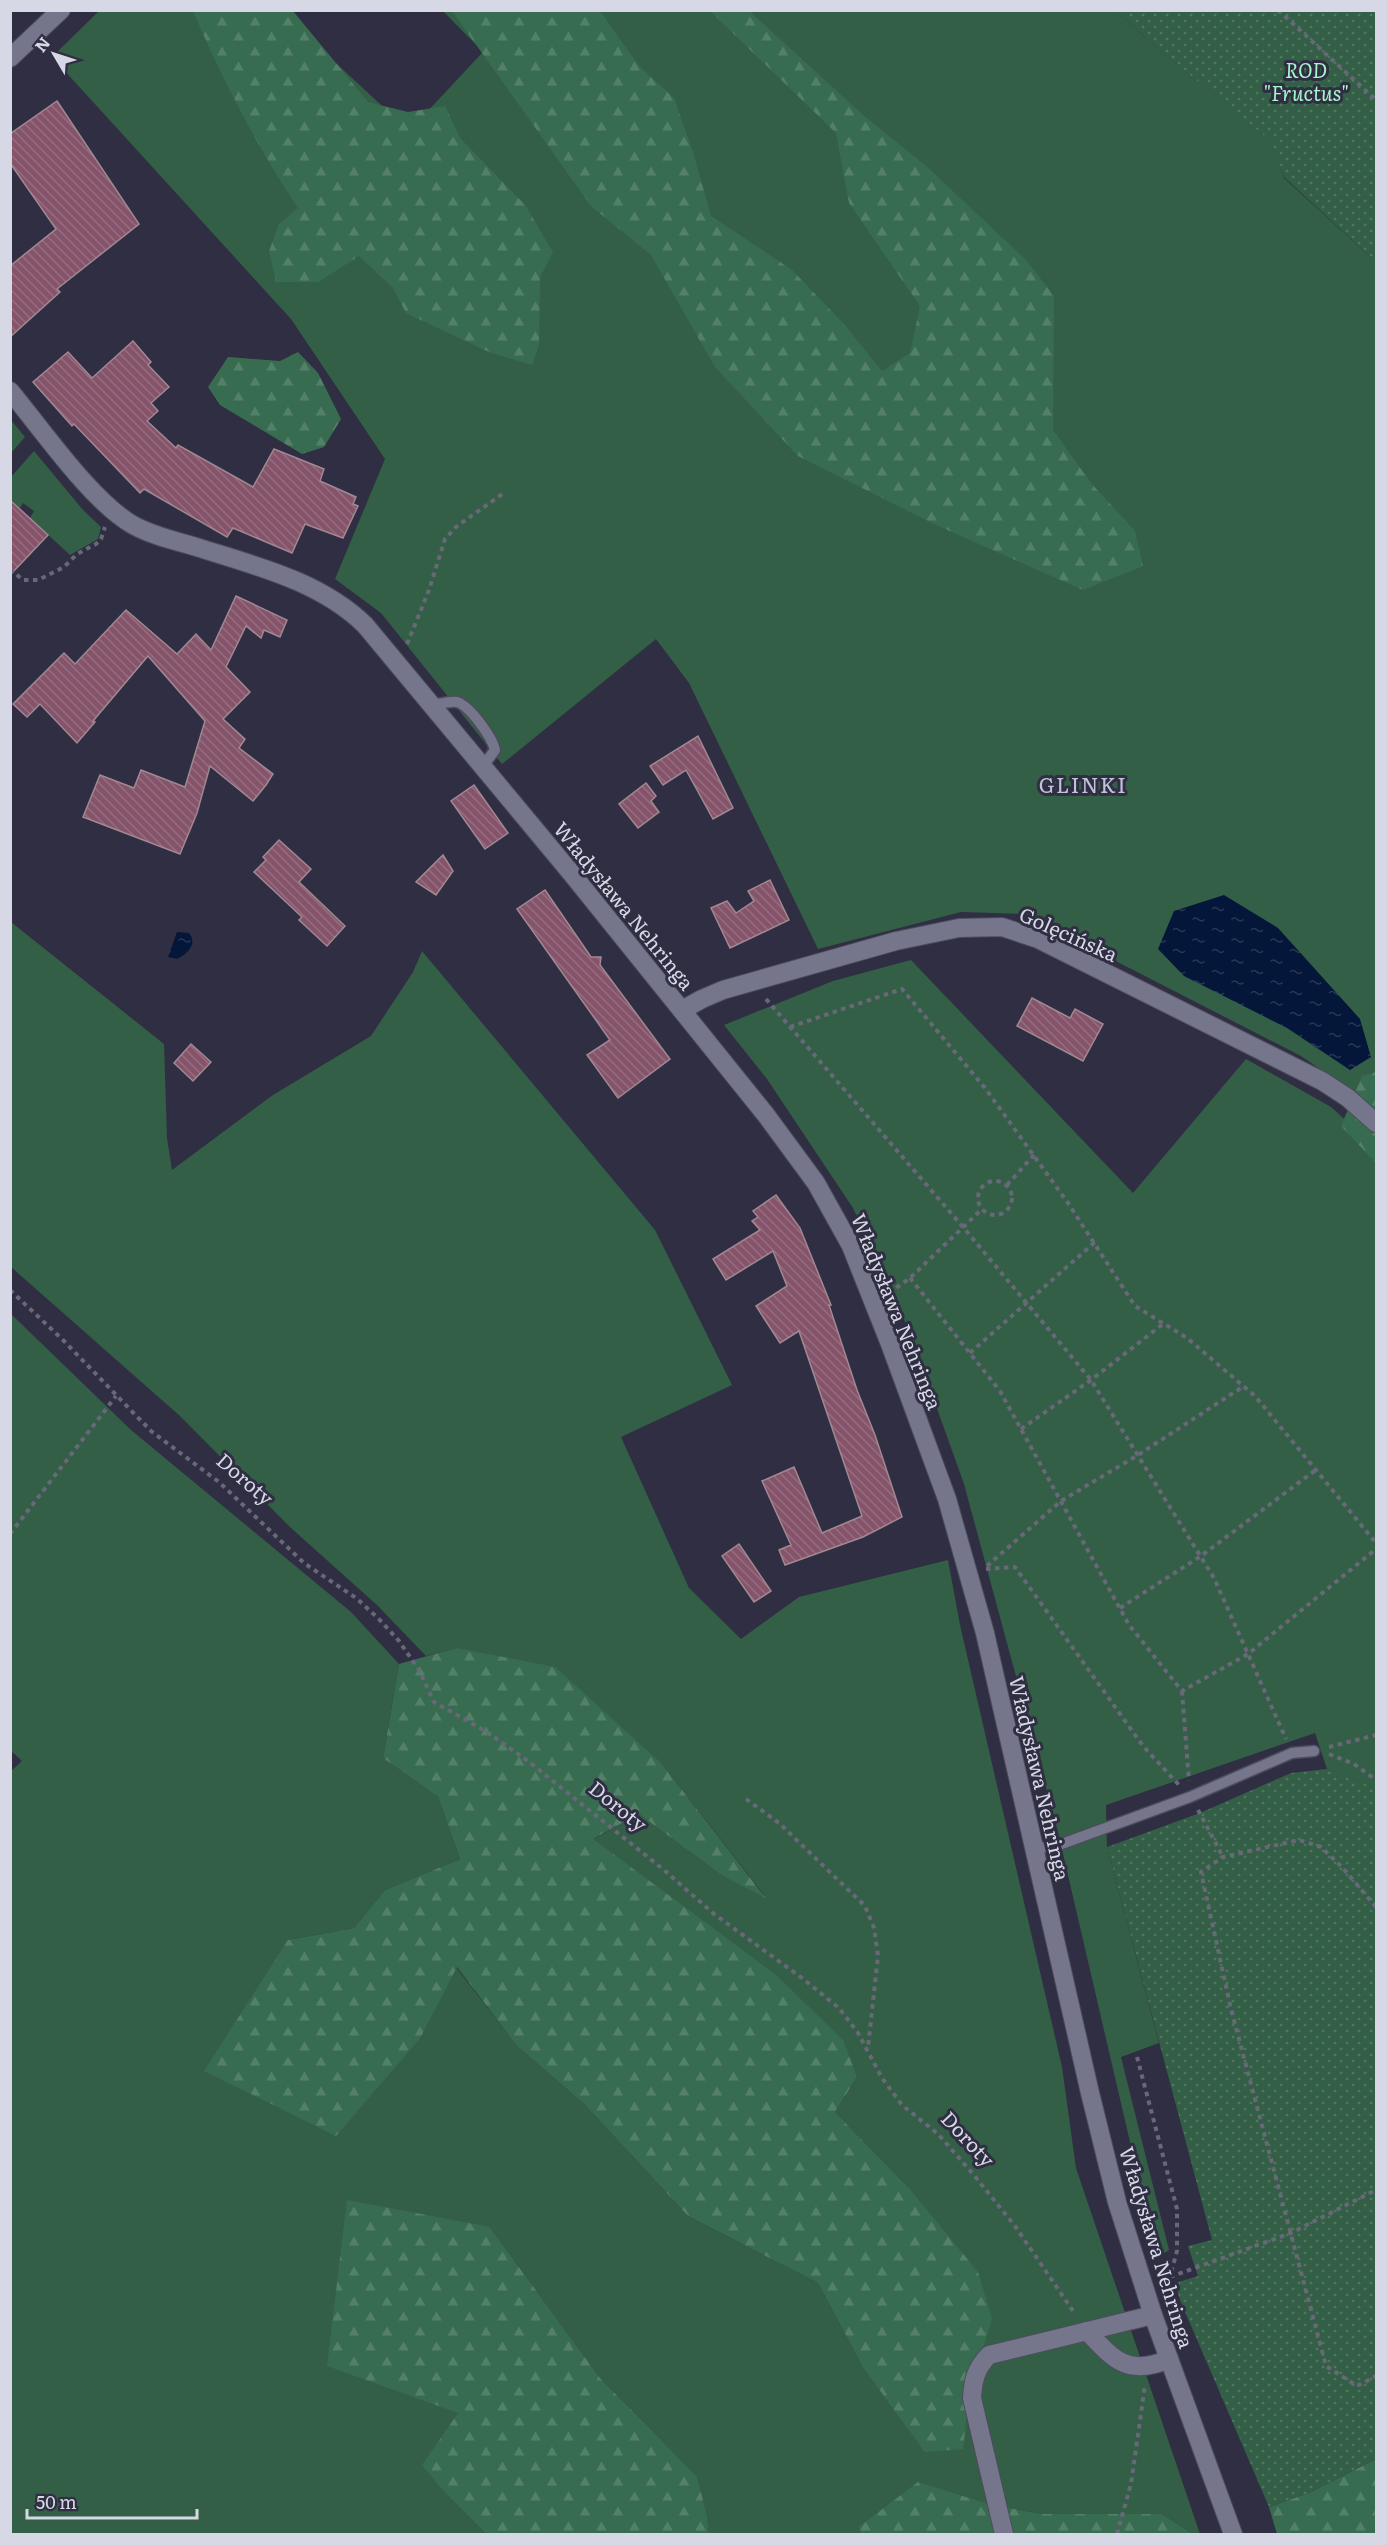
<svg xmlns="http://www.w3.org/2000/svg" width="1387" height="2545" font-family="Literata,serif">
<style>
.green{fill:#345f47}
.forest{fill:url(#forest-firs)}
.garden{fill:url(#garden-dots)}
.water{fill:url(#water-ripples)}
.building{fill:url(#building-back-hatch);stroke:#a28893;stroke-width:1.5}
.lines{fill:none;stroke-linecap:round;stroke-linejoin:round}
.lane-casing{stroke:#4d4c5d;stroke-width:13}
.street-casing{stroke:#4d4c5d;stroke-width:20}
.secondary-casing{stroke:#4d4c5d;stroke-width:20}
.path{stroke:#686879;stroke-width:4;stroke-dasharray:4.5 4.5;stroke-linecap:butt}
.lane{stroke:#75758c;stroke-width:10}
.street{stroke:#75758c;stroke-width:18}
.secondary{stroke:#75758c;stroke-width:18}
.labels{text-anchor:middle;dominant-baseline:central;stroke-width:6;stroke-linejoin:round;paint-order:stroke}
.park-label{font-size:20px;font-style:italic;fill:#a5f6c8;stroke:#2f2e42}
.street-label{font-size:20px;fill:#d7d8e5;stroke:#2f2e42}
.neighbourhood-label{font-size:21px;letter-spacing:1.5px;fill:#c2c2db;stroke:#2f2e42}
</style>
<defs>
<pattern id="forest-firs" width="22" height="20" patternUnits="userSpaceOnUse" patternTransform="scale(1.5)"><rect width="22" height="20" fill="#386c50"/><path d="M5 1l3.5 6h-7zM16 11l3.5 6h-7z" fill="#548069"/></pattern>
<pattern id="garden-dots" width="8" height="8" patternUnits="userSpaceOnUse" patternTransform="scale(1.5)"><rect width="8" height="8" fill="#345f47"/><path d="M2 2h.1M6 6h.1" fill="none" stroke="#517561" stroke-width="1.8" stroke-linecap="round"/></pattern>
<pattern id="water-ripples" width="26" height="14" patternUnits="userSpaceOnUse" patternTransform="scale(1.5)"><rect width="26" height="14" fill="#041639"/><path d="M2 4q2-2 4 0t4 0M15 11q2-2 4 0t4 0" fill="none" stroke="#283756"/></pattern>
<pattern id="building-back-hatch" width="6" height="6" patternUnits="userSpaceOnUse" patternTransform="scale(1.5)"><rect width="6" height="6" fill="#85546a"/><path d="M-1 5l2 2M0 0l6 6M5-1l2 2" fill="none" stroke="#966c7f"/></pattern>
</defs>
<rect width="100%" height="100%" fill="#2f2e42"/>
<!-- green -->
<g class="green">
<polygon points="99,11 280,11 409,131 483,52 443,11 1117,11 1157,48 1273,142 1284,178 1376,262 1376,1108 1301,1056 1024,914 961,912 818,949 689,683 656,639 502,764 381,613 335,579 385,459 291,319 52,57"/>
<polygon points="11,420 25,437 11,453 10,453"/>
<polygon points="34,451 83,510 101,527 98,539 70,555 30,518 34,511 23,503 20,508 11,500 11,477"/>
<polygon points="11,922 164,1044 167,1138 172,1170 273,1095 371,1036 413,972 422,951 655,1230 732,1385 621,1437 689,1588 741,1639 799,1597 948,1560 960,1625 1062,2067 1076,2168 1200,2534 1193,2534 1162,2514 1042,2514 988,2504 860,2527 861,2534 709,2534 707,2515 697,2476 600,2378 490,2227 447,2495 486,2534 11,2534 10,1772 22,1761 10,1750 10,1313 131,1430 351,1612 399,1664 383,1758 438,1797 460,1859 385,1890 354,1928 288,1940 421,2037 456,1967 516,2045 584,2104 688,2216 818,2283 862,2366 908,2187 835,2112 857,2077 775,1974 592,1840 639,1814 721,1875 765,1896 662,1764 456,1648 426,1656 377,1605 291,1528 180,1416 11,1267"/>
<polygon points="911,960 1133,1193 1246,1059 1331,1107 1376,1148 1376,1793 1370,1786 1327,1769 1315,1733 1106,1805 1107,1847 1159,2043 1121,2057 1169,2250 1157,2258 1057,1828 964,1484 910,1333 853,1208 767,1079 724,1025 833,981"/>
</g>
<!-- forest -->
<g class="forest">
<path d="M193 11H293L368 102 408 112 445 106 460 138 525 205 553 252 540 277 539 345 532 365 489 352 406 313 393 288 359 256 318 282H276L269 251 279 224 298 208C257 146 222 79 193 11Z"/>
<polygon points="452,11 600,11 639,66 674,98 693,152 711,216 792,270 843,323 882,371 910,353 920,306 849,203 836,133 710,11 749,11 863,115 926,166 1026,260 1054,296 1053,430 1091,483 1135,531 1143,566 1083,590 934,524 798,456 715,367 651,255 591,206"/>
<polygon points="298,352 318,373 341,419 324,447 302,454 220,405 208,387 228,357 280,361"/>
<polygon points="1376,1072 1376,1163 1341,1126 1362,1076"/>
<polygon points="456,1648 555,1667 662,1764 766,1898 721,1875 639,1814 593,1839 775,1974 843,2040 857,2077 835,2112 908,2187 978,2272 992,2319 970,2389 963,2449 925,2452 862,2366 818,2283 688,2216 584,2104 516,2045 457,1967 421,2037 336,2136 204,2071 288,1940 354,1928 385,1890 460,1859 438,1797 383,1758 399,1664"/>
<polygon points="347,2200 490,2227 600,2378 697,2476 707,2515 709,2534 486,2534 447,2495 422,2465 458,2413 327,2366"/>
<polygon points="1376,2459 1376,2534 1277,2534 1269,2507 1311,2492"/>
<polygon points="918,2482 988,2504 1042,2514 1162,2514 1193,2534 861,2534 859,2527"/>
</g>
<!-- garden -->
<g class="garden">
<polygon points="1117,11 1376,11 1376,262 1284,177 1272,142 1157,48"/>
<polygon points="1327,1769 1371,1786 1376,1793 1376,2459 1311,2492 1269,2507 1180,2300 1175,2283 1198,2276 1188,2246 1212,2240 1107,1847 1200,1813 1291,1773"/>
</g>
<!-- water -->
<g class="water">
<polygon points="1224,895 1278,928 1360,1019 1371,1057 1350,1070 1287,1028 1184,976 1158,949 1174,911"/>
<path d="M177 932 189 933C198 944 187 954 177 959L168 957Z"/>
</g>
<!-- building -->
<g class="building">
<polygon points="57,101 139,224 57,289 60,292 10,337 10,266 56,229 10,163 10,134"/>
<polygon points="133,341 151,362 148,365 169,387 151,403 158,411 147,421 176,448 178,445 253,487 274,449 324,469 320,481 356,497 353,504 358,506 343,538 305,524 292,553 233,528 227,537 144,489 140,493 74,424 72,426 33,382 68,352 92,378"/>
<polygon points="10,500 48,535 10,575"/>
<polygon points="236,596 287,620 280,637 264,630 261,638 246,626 226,667 250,692 223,719 245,739 239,748 273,774 266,785 253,801 210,766 197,813 180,854 83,817 100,775 134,788 141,770 185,787 205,721 148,656 93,721 95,722 77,743 40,704 27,717 13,704 64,653 75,664 126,610 177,654 196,634 211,650"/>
<polygon points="698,736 733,808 713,819 686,770 663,785 650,766"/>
<polygon points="646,783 656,796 651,801 659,812 638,828 619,804"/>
<polygon points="474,785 508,833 485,849 451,801"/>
<polygon points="279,840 311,869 299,882 345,926 327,946 299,920 302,917 254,872 266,860 263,857"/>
<polygon points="443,855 453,871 436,895 416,882"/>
<polygon points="770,880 789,920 730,948 711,908 727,901 736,913 754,901 748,891"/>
<polygon points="545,890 591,957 601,957 600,965 670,1059 618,1098 587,1055 610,1040 517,909"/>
<polygon points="1032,998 1070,1018 1075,1009 1103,1024 1083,1061 1017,1026"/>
<polygon points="191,1044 211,1062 193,1081 174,1063"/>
<polygon points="776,1195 800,1228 831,1305 829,1305 857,1390 875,1435 902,1517 863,1537 785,1565 779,1550 791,1545 762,1481 794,1467 822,1533 862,1516 799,1331 780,1343 756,1306 787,1286 773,1251 726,1280 713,1259 760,1230 752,1221 758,1217 753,1211"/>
<polygon points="739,1544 771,1591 754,1602 722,1556"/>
</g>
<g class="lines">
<!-- lane casing -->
<g class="lane-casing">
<g id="lane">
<path d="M433 705C440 704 450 701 457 702 470 706 492 737 495 750L483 766"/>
<polyline points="1034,1849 1059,1845 1190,1797 1292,1753 1314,1751"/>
</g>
</g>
<!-- street casing -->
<g class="street-casing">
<g id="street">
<polyline points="682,1010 702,999 723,990 896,941 959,928 1002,927 1038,939 1322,1081 1348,1098 1376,1123"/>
<path d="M1087 2331C1114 2360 1128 2377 1169 2359"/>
<path d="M1004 2534 972 2398C973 2380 976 2368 989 2355L1153 2315"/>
</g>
</g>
<!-- secondary casing -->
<g class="secondary-casing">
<g id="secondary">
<polyline points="10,58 61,10"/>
<path d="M10 391C42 429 91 501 133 525 151 535 172 540 193 546 252 565 319 580 365 625L572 874 766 1115 816 1183 851 1246 890 1344 947 1499 985 1633 1090 2093 1117 2202 1153 2315 1233 2534"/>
</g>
</g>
<!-- path -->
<g class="path">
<polyline points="1278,10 1376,100"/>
<polyline points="10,569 23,580 38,580 64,567 77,554 96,544 101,539 105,527"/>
<polyline points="407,644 429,590 445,539 456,527 505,492"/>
<polyline points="766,999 963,1227 1091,1380 1214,1578 1286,1739"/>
<polyline points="790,1027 902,989 985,1088 1068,1203 1135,1306 1187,1338 1255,1396 1376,1543"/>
<circle cx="995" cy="1198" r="17"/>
<polyline points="1007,1185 1034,1155"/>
<polyline points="910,1278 1000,1391 1129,1625 1182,1691 1248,1654 1376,1549"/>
<polyline points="10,1290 63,1340 151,1431 219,1482 304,1563 356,1598 378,1618 399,1641 419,1670 434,1702 487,1732 528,1761 664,1870 714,1914 802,1978 839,2008 858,2033 882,2078 902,2105 938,2134 973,2174 1015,2226 1075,2314"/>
<polyline points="889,1293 910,1278 982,1209"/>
<polyline points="970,1353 1095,1242"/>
<polyline points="1021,1429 1091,1380 1163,1324"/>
<polyline points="10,1534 116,1396"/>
<polyline points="987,1566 1061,1501 1138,1455 1244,1386"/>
<polyline points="986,1569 1015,1567 1143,1746 1179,1785"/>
<polyline points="1120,1608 1201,1556 1317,1469"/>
<polyline points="1182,1691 1189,1781"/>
<polyline points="1329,1747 1376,1735"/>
<polyline points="1329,1754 1354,1764 1376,1780"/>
<polyline points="746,1799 779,1823 865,1906 874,1928 878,1956 868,2047"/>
<polyline points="1198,1810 1223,1857"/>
<polyline points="1376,1907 1342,1867 1321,1847 1299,1840 1223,1857 1201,1872 1231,2009 1326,2366 1357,2386 1376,2376"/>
<polyline points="1137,2057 1177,2209 1177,2251 1166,2291"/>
<polyline points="1170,2277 1291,2233 1376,2190"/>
<polyline points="1117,2534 1131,2484 1145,2385"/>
</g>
<!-- lane -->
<use href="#lane" class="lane"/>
<!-- street -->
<use href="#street" class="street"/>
<!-- secondary -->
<use href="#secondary" class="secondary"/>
</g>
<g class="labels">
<!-- park labels -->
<g class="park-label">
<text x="1306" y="69">ROD<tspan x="1306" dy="23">"Fructus"</tspan></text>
</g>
<!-- street labels -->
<g class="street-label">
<text transform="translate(625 905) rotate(51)">Władysława Nehringa</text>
<text transform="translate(1069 933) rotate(24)">Golęcińska</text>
<text transform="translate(898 1311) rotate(68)">Władysława Nehringa</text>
<text transform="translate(246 1478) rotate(41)">Doroty</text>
<text transform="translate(1041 1778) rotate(77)">Władysława Nehringa</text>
<text transform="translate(619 1805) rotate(39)">Doroty</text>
<text transform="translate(969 2138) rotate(47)">Doroty</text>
<text transform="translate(1158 2247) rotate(73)">Władysława Nehringa</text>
</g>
<!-- neighbourhood labels -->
<g class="neighbourhood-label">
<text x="1083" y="783">GLINKI</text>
</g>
</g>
<!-- border -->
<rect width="1387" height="2545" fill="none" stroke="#d7d8e5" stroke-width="24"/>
<!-- north arrow -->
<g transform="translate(54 54) rotate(309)" stroke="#2f2e42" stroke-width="4.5" paint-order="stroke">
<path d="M0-4.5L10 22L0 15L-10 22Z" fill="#d7d8e5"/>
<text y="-9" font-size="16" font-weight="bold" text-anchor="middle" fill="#d7d8e5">N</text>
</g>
<!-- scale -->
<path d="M27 2509v9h170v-9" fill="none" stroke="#d7d8e5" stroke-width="3"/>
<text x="36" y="2509" font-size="18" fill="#d7d8e5" stroke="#2f2e42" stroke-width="4.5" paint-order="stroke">50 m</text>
</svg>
